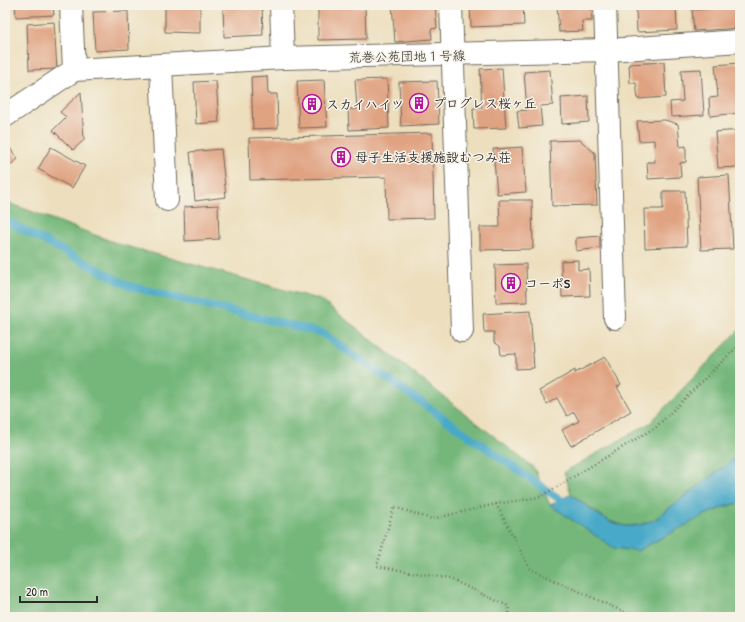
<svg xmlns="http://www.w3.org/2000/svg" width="745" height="622" font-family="'Patrick Hand','Klee One',sans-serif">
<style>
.forest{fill:#74b77a;stroke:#507152}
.water{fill:#49a9c8;stroke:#3a6a7a}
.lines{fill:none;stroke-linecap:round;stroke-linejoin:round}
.stream{stroke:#49a9c8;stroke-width:8}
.building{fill:#e0a382}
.minor-casing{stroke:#6f6a5e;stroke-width:24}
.path{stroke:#6f6a5e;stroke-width:2.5;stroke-dasharray:1 3;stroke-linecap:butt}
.minor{stroke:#fff;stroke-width:22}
.labels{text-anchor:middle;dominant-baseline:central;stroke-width:3;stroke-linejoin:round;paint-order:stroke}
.street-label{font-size:13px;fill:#2b2b2b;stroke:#f7f3e8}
.poi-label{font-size:13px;font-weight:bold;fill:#2b2b2b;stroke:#f7f3e8;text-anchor:start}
</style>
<rect width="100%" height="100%" fill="#f7f3e8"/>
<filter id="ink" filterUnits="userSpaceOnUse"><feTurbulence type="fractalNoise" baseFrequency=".025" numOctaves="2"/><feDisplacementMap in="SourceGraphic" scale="8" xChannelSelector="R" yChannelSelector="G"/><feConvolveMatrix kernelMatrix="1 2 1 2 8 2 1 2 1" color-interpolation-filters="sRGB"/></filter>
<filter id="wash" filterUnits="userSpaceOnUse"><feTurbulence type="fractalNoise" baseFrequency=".012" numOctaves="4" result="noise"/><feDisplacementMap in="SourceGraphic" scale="16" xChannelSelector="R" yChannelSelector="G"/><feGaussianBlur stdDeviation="0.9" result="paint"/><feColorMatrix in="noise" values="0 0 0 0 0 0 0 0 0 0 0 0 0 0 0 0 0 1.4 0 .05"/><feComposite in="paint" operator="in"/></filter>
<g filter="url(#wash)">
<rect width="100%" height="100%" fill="#eddfbe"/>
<!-- forest -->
<g class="forest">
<path d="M9 203 119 244 321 300 534 468 550 505 637 551C670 533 703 511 740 503V617H5V204Z"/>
<polygon points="740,329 740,454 654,520 640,525 626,526 609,521 571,494 564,472 650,423"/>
</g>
<!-- water -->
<path class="water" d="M740 454V503L726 506 705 515 637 551 614 548 550 505 571 494C586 505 607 525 627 526 636 527 645 523 654 520Z"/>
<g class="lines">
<!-- stream -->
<polyline class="stream" points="5,220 129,286 322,333 568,505"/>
</g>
<g id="blocks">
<!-- building -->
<g class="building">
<polygon points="15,5 53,5 54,15 16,17"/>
<polygon points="165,5 200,5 200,33 165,32"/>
<polygon points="223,5 262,5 263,35 224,37"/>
<polygon points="392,5 435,5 437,28 431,29 432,39 395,42"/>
<polygon points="470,5 523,5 524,25 471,27"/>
<polygon points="557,5 591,5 592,21 582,21 583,31 559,32"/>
<polygon points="642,5 676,5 677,30 637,32 636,9 643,8"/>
<polygon points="708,5 731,5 740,10 740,28 694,31 692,10 709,9"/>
<polygon points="318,7 365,7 366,39 318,40"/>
<polygon points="128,11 129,49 95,51 93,12"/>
<polygon points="54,22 57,69 29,70 27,24"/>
<polygon points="664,62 666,97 638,99 636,83 630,83 629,64"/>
<polygon points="740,63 740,113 710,116 709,98 718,97 715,65"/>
<polygon points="502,68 506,128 474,129 473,108 482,108 480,69"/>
<polygon points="701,69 704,115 671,117 670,102 683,101 681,70"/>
<polygon points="550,70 553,105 540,106 542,126 519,128 517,111 527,110 524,72"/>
<polygon points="267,76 268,94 277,94 278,128 253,129 251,77"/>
<polygon points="387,79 389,128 349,130 348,109 357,109 355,80"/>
<polygon points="324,80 327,127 299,128 297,81"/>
<polygon points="216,81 219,122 196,124 194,82"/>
<polygon points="437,81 439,124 401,126 399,82"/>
<polygon points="81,92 84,140 73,150 53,130 66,117 60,112"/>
<polygon points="588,96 589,122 562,124 561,98"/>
<polygon points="665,120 678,124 680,147 686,146 686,162 680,163 681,177 648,179 647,162 655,162 654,140 639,141 637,121"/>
<polygon points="740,130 740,167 718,168 715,132"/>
<polygon points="432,133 434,218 387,219 386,177 250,180 249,138"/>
<polygon points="580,140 595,153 597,205 552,206 550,141"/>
<polygon points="6,143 18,159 5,169 5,144"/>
<polygon points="51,147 85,166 72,188 38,169"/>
<polygon points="522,147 526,192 497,194 493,149"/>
<polygon points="221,149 226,197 195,201 190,152"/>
<polygon points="729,175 733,249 701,250 697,177"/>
<polygon points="663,191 685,191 687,246 645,248 644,209 663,209"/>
<polygon points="499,200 532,200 533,249 480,250 480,227 500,227"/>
<polygon points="218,205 219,239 185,241 184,207"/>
<polygon points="600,236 600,248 576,251 576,238"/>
<polygon points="578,260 578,270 589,269 590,296 562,297 561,261"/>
<polygon points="526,264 527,302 496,303 495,265"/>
<polygon points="530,311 534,368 516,369 516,354 501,355 500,346 494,342 494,332 484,332 483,314"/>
<polygon points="605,357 621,385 617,387 631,411 571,446 562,430 579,421 574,412 567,416 557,398 547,404 539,391 575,370 575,373"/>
</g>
</g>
</g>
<g filter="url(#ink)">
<use href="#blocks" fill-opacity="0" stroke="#6f6a5e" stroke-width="1"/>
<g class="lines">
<!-- minor casing -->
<g class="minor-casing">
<g id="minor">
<polyline points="281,5 283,58"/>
<polyline points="451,5 462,331"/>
<polyline points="605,5 615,318"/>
<polyline points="161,65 167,200"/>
<polyline points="74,70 283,58 608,50 740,41"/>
<polyline points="5,116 74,70 71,5"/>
</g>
</g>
<!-- path -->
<g class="path">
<polyline points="496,504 530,569 635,617"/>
<polyline points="510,617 508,606 450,579 377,566 394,507 432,519 496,504 540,497 656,427 740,344"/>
</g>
<!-- minor -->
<use href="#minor" class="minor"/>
</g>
</g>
<!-- icons -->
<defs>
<g id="building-ring" transform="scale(1)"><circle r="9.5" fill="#f7f3e8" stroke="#b5179e" stroke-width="1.5"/><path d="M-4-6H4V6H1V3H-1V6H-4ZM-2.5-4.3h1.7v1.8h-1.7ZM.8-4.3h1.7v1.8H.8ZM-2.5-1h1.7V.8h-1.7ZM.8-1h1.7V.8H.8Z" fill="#b5179e"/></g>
</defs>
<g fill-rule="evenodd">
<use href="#building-ring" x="419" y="103"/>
<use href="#building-ring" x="312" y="104"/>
<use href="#building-ring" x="341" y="157"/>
<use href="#building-ring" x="511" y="283"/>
</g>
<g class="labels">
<!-- street labels -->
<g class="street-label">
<text transform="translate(407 56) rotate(-1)">荒巻公苑団地１号線</text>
</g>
<!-- poi labels -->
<g class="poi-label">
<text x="433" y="103">プログレス桜ヶ丘</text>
<text x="326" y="104">スカイハイツ</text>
<text x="355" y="157">母子生活支援施設むつみ荘</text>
<text x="525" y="283">コーポS</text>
</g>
</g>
<!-- margin -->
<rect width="745" height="622" fill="none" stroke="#f7f3e8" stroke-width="20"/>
<!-- scale -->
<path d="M20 596v6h77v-6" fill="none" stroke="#2b2b2b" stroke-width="2"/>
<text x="26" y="596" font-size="12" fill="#2b2b2b" stroke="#f7f3e8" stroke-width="3" paint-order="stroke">20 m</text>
</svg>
